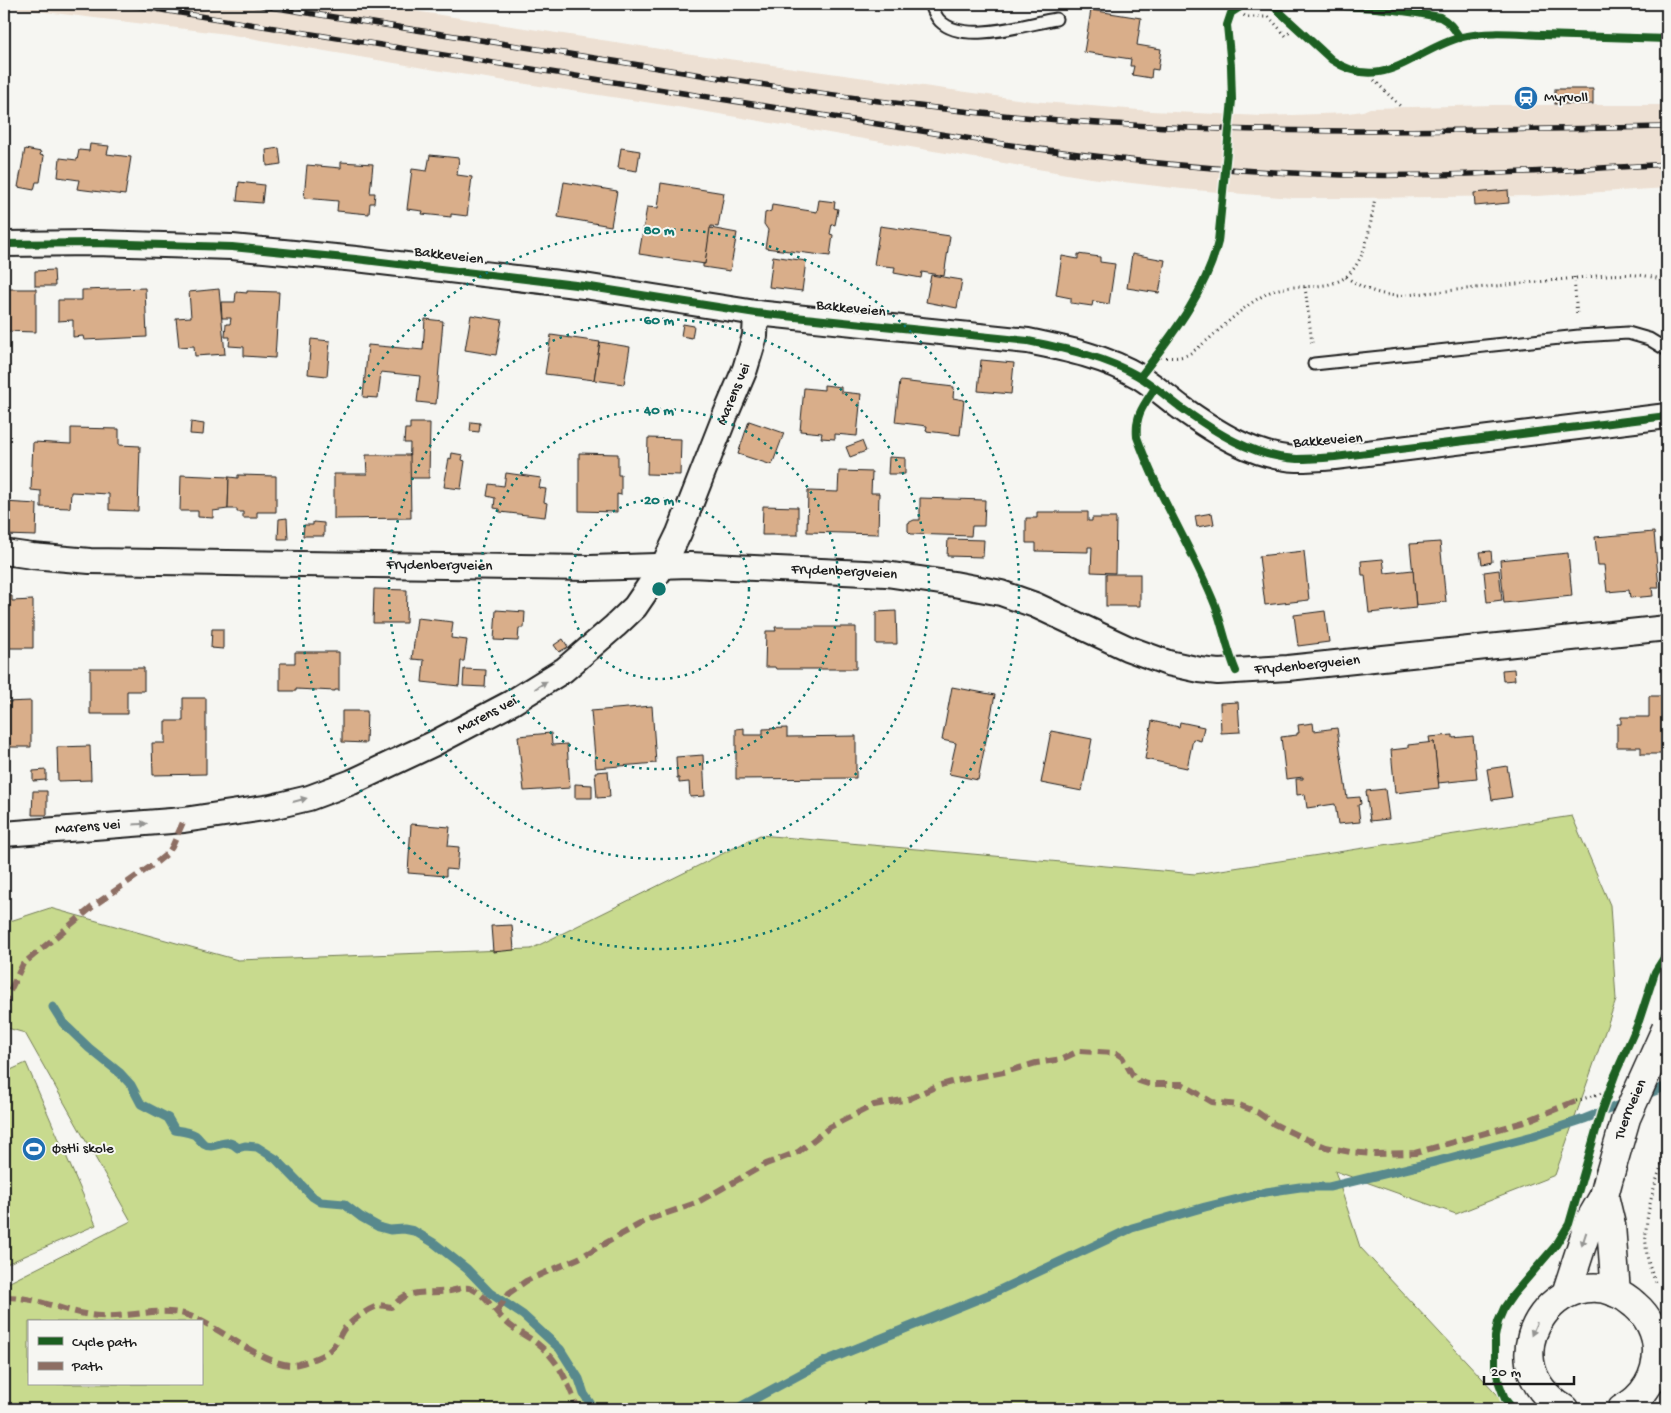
<svg xmlns="http://www.w3.org/2000/svg" width="1671" height="1413" font-family="'Gochi Hand',sans-serif">
<style>
.built{fill:#ede0d3}
.green{fill:#c8da8e;stroke:#727b55;fill-rule:evenodd}
.lines{fill:none;stroke-linecap:round;stroke-linejoin:round}
.stream{stroke:#58898d;stroke-width:9}
.building{fill:#d9ae8a;stroke:#1c1c1c}
.service-casing{stroke:#1c1c1c;stroke-width:15}
.minor-casing{stroke:#1c1c1c;stroke-width:28}
.secondary-casing{stroke:#1c1c1c;stroke-width:31}
.path{stroke:#1c1c1c;stroke-width:3;stroke-dasharray:1 4;stroke-linecap:butt}
.service{stroke:#f6f6f2;stroke-width:11}
.minor{stroke:#f6f6f2;stroke-width:24}
.secondary{stroke:#f6f6f2;stroke-width:28}
.rail-casing{stroke:#1c1c1c;stroke-width:5.5}
.rail{stroke:#f6f6f2;stroke-width:4;stroke-dasharray:11;stroke-linecap:butt}
.secondary-bridge-casing{stroke:#1c1c1c;stroke-width:31;stroke-linecap:butt}
.secondary-bridge{stroke:#f6f6f2;stroke-width:28}
.quiet{stroke:#8d6e63;stroke-width:6;stroke-dasharray:12 6;stroke-linecap:butt}
.cycleway-casing{stroke:#f6f6f2;stroke-width:11}
.cycleway{stroke:#1b5e20;stroke-width:8}
.oneway{fill:#949492}
.ring{fill:none;stroke:#0f766e;stroke-width:2.5;stroke-dasharray:2.5 5}
.labels{text-anchor:middle;dominant-baseline:central;stroke-width:4;stroke-linejoin:round;paint-order:stroke}
.poi-label{font-size:15px;fill:#1c1c1c;stroke:#f6f6f2;text-anchor:start}
.street-label{font-size:15px;fill:#1c1c1c;stroke:#f6f6f2}
.centre{fill:#0f766e;stroke:#f6f6f2;stroke-width:2.5}
.ring-label{font-size:15px;text-anchor:middle;font-weight:bold;fill:#0f766e;stroke:#f6f6f2;stroke-width:4;stroke-linejoin:round;paint-order:stroke}
</style>
<rect width="100%" height="100%" fill="#f6f6f2"/>
<filter id="ink" filterUnits="userSpaceOnUse"><feTurbulence type="fractalNoise" baseFrequency=".02" numOctaves="2"/><feDisplacementMap in="SourceGraphic" scale="10" xChannelSelector="R" yChannelSelector="G"/><feConvolveMatrix kernelMatrix="1 2 1 2 8 2 1 2 1" color-interpolation-filters="sRGB"/></filter>
<g filter="url(#ink)">
<!-- built -->
<polygon class="built" points="4,4 370,4 692,54 1031,101 1151,111 1262,116 1348,113 1363,111 1370,108 1494,105 1667,105 1667,188 1537,196 1348,198 1293,198 1182,189 1090,178 684,108 441,71 227,34 4,7"/>
<!-- green -->
<g class="green">
<path d="M1572 816 1610 905 1616 1000 1555 1175 1456 1214 1335 1171 1360 1247 1507 1405 1506 1409H4V1285L131 1221 25 1033 4 1027V923L50 908 238 960 531 949 760 835 1195 874ZM29 1322H201V1384H29Z"/>
<polygon points="26,1063 96,1225 4,1265 4,1073"/>
</g>
<g class="lines">
<!-- stream -->
<g class="stream">
<path d="M53 1007 63 1023 89 1048 120 1073 131 1085 141 1104 168 1118 175 1130C181 1131 190 1132 195 1135 201 1140 202 1146 211 1146 222 1145 228 1138 238 1148L245 1146 257 1147 276 1159 313 1197 321 1202 344 1204 361 1217 379 1227 390 1230 404 1229 414 1231 434 1243 467 1269 490 1293 523 1315 560 1349 579 1379 584 1394 594 1409"/>
<polyline points="1642,1096 1667,1086"/>
<polyline points="736,1409 823,1362 993,1293 1132,1228 1205,1207 1266,1192 1300,1187 1329,1187 1438,1161 1533,1136 1584,1119 1627,1102"/>
</g>
</g>
<!-- building -->
<g class="building">
<polygon points="1091,10 1141,18 1137,45 1161,49 1158,70 1152,69 1151,78 1132,75 1134,66 1130,66 1131,59 1084,52"/>
<rect x="1555" y="89" width="38" height="15"/>
<polygon points="90,144 109,146 107,154 131,157 125,195 77,189 79,180 58,177 60,158 77,160 79,150 89,151"/>
<polygon points="279,148 281,164 267,166 266,150"/>
<polygon points="621,148 640,151 637,171 618,168"/>
<polygon points="25,149 41,152 40,155 44,156 40,182 36,182 34,190 18,187"/>
<polygon points="430,155 459,158 457,175 472,177 467,216 451,214 451,217 422,214 423,211 407,209 412,169 427,171"/>
<polygon points="341,162 373,164 370,193 375,193 374,203 370,203 369,214 337,211 338,201 304,198 307,165 341,168"/>
<polygon points="239,182 264,185 262,203 237,201"/>
<polygon points="564,182 617,191 611,226 558,217"/>
<polygon points="661,183 724,193 718,227 711,226 705,264 639,254 647,207 658,208"/>
<polygon points="1508,190 1509,203 1475,206 1474,193"/>
<polygon points="819,200 835,202 834,208 838,209 835,225 832,224 830,234 833,235 830,256 765,248 768,230 764,224 765,213 771,211 772,205 817,212"/>
<polygon points="880,226 950,236 944,276 922,272 921,278 894,273 895,267 874,265"/>
<polygon points="710,228 737,233 730,271 703,267 703,264 705,264"/>
<polygon points="1078,254 1100,257 1100,262 1115,264 1109,304 1093,301 1092,306 1071,303 1071,298 1056,295 1062,256 1078,259"/>
<polygon points="1132,254 1165,260 1159,293 1127,288"/>
<polygon points="773,256 806,261 802,291 769,287"/>
<polygon points="54,270 55,286 35,286 35,271"/>
<polygon points="931,275 962,280 957,308 926,302"/>
<polygon points="145,288 147,337 84,340 83,336 73,337 73,320 58,321 58,300 82,300 82,290"/>
<polygon points="4,289 36,289 36,332 4,331"/>
<polygon points="219,289 225,354 195,356 194,346 179,347 176,318 191,317 189,292"/>
<polygon points="247,291 279,292 275,358 244,356 244,347 229,346 230,337 225,337 226,324 230,324 231,318 222,318 221,302 235,302 236,292 247,293"/>
<polygon points="471,315 502,320 496,355 465,350"/>
<polygon points="425,319 443,321 436,404 417,402 420,376 381,372 378,398 363,397 368,345 423,350"/>
<polygon points="683,324 694,326 692,338 681,336"/>
<polygon points="551,335 600,342 594,380 545,374"/>
<polygon points="311,339 330,341 327,376 308,374"/>
<polygon points="600,342 630,347 624,384 594,380"/>
<polygon points="981,360 1014,363 1011,394 978,391"/>
<polygon points="900,381 954,387 953,398 964,400 960,435 926,431 927,426 895,422"/>
<polygon points="824,385 841,387 841,392 861,394 857,436 835,434 835,439 821,438 822,433 800,431 804,388 824,390"/>
<polygon points="749,421 784,433 772,465 738,454"/>
<polygon points="191,422 204,424 203,435 190,434"/>
<polygon points="471,422 480,423 479,432 470,431"/>
<polygon points="410,423 430,423 429,478 409,478 410,443 404,443 405,429 410,429"/>
<polygon points="71,428 119,429 119,445 140,446 138,511 109,510 109,494 71,492 70,508 41,507 41,491 31,490 33,442 71,444"/>
<polygon points="648,438 681,439 680,475 647,474"/>
<polygon points="862,441 866,451 850,457 846,447"/>
<polygon points="452,453 463,455 462,460 465,461 461,489 444,487 449,458 451,459"/>
<polygon points="579,453 618,454 618,475 621,475 621,495 617,494 617,512 579,511"/>
<polygon points="366,455 410,455 411,518 334,519 334,474 367,474"/>
<polygon points="889,457 905,458 905,474 888,474"/>
<polygon points="839,471 872,472 871,493 879,493 878,534 807,532 808,491 838,492"/>
<polygon points="506,473 541,478 539,488 546,489 544,502 547,503 545,517 500,512 500,509 494,508 495,498 487,496 489,484 504,486"/>
<polygon points="181,475 229,477 228,509 213,511 213,518 198,517 198,511 180,511"/>
<polygon points="238,475 276,476 276,512 257,512 257,518 243,518 243,512 237,512 237,509 228,509 229,477 238,478"/>
<polygon points="920,498 985,500 984,526 972,526 971,536 911,534 908,531 908,523 914,520 920,520"/>
<polygon points="4,502 37,504 36,536 4,535"/>
<polygon points="763,506 798,507 798,535 762,535"/>
<polygon points="1037,512 1088,512 1088,521 1092,521 1092,518 1116,518 1115,573 1091,572 1092,547 1088,547 1088,552 1036,551 1036,543 1026,543 1026,518 1037,518"/>
<polygon points="1212,513 1214,524 1197,527 1195,516"/>
<polygon points="287,518 288,539 278,539 279,519"/>
<polygon points="313,522 324,523 324,536 303,536 304,525 313,525"/>
<polygon points="1654,532 1659,588 1652,588 1653,596 1630,598 1629,590 1607,592 1604,565 1598,565 1595,537"/>
<polygon points="948,539 984,540 983,557 947,556"/>
<polygon points="1440,542 1446,602 1416,605 1410,544"/>
<polygon points="1304,551 1309,600 1265,605 1259,556"/>
<polygon points="1491,551 1492,562 1482,564 1480,552"/>
<polygon points="1568,553 1572,596 1504,603 1500,560"/>
<polygon points="1383,559 1385,573 1413,570 1416,608 1369,613 1365,575 1362,575 1361,561"/>
<polygon points="1499,570 1502,600 1487,602 1484,572"/>
<rect x="1106" y="574" width="34" height="32"/>
<polygon points="374,589 407,590 406,623 373,623"/>
<polygon points="4,596 12,596 12,601 33,600 33,648 4,648"/>
<polygon points="496,610 525,612 524,628 519,628 518,641 494,640"/>
<polygon points="896,611 897,644 876,644 876,612"/>
<polygon points="1325,611 1329,642 1298,646 1294,615"/>
<polygon points="417,618 453,622 451,638 467,640 464,661 461,661 459,686 422,682 424,660 412,659"/>
<polygon points="775,627 856,627 856,669 776,669 775,667 765,667 766,631 776,631"/>
<polygon points="212,629 223,629 223,649 211,648"/>
<polygon points="563,639 568,647 559,652 554,645"/>
<polygon points="295,652 339,652 339,690 335,690 335,691 296,689 296,691 280,691 280,663 295,663"/>
<polygon points="90,668 144,668 144,691 127,691 127,714 90,714"/>
<polygon points="464,669 486,670 485,687 463,686"/>
<polygon points="1514,669 1515,680 1503,681 1502,670"/>
<polygon points="952,687 995,695 978,780 949,774 956,743 942,740"/>
<polygon points="1649,696 1667,696 1667,754 1641,754 1641,747 1617,747 1617,724 1621,724 1621,717 1649,717"/>
<polygon points="183,698 206,698 206,774 153,775 152,743 165,743 165,721 183,721"/>
<polygon points="31,701 31,747 4,747 4,752 4,702"/>
<polygon points="1238,702 1240,732 1221,733 1220,703"/>
<polygon points="652,706 656,763 596,768 591,711"/>
<polygon points="342,711 367,711 366,743 342,742"/>
<polygon points="1152,721 1179,727 1180,722 1204,727 1201,741 1193,739 1187,768 1145,759"/>
<polygon points="1313,723 1314,731 1337,728 1347,798 1360,797 1361,804 1358,805 1360,822 1338,824 1335,804 1307,808 1305,794 1297,795 1296,779 1303,779 1303,777 1286,779 1281,737 1297,735 1297,733 1299,733 1298,725"/>
<polygon points="744,728 744,735 763,735 763,729 787,728 787,737 856,736 856,778 736,779 736,729"/>
<polygon points="1051,731 1092,739 1082,791 1041,783"/>
<polygon points="551,733 552,745 567,744 570,788 524,791 518,736"/>
<polygon points="1453,735 1453,738 1473,736 1477,779 1438,783 1434,742 1430,743 1429,737"/>
<polygon points="1434,742 1439,788 1395,793 1391,750 1408,748 1408,745"/>
<polygon points="90,746 91,780 58,781 57,747"/>
<polygon points="703,755 705,796 690,797 689,782 679,783 679,778 677,778 676,757"/>
<polygon points="1507,766 1512,797 1492,800 1487,769"/>
<polygon points="46,770 46,780 33,781 33,771"/>
<polygon points="608,771 610,797 597,798 595,772"/>
<polygon points="575,784 592,785 592,798 575,798"/>
<polygon points="1385,789 1389,819 1370,821 1366,791"/>
<polygon points="33,791 47,791 47,815 32,815"/>
<polygon points="411,824 450,827 448,846 459,847 457,870 446,869 446,876 408,873"/>
<polygon points="512,925 514,950 493,952 491,926"/>
</g>
<g class="lines">
<!-- service casing -->
<g class="service-casing">
<g id="service">
<path d="M931 4C933 10 935 16 940 21 964 45 1026 24 1056 19"/>
<polyline points="1314,364 1579,336 1628,333 1649,339 1667,350"/>
</g>
</g>
<!-- minor casing -->
<g class="minor-casing">
<g id="minor">
<path d="M4 244 95 243 232 247 356 259 584 286 756 313 1028 341C1067 349 1106 357 1140 377 1154 386 1167 397 1180 407 1215 432 1253 457 1297 459 1310 459 1323 458 1335 457L1667 416"/>
<path id="s1" d="M4 552 32 556 90 561 590 568 690 565 886 574 954 584 1001 593 1035 605 1127 648 1168 663 1200 670 1218 672 1288 668 1667 628"/>
<path id="s2" d="M4 834 184 820 271 807 309 798 352 782 433 744 511 703 564 670 615 626 635 607 663 566 679 533 725 416 745 369 755 336 756 313"/>
</g>
</g>
<!-- secondary casing -->
<g class="secondary-casing">
<g id="secondary">
<polyline points="1604,1196 1611,1225 1616,1293"/>
<polyline points="1566,1294 1590,1220 1604,1196 1609,1177"/>
<path d="M1564 1409C1479 1356 1569 1245 1635 1305 1648 1316 1657 1333 1657 1351 1657 1376 1644 1398 1622 1409"/>
</g>
</g>
<!-- path -->
<g class="path">
<polyline points="1236,9 1246,17 1269,17 1286,36 1295,27"/>
<polyline points="1367,73 1401,107"/>
<path d="M1346 277C1362 288 1376 294 1396 296L1606 275C1628 274 1647 274 1667 281"/>
<polyline points="1574,277 1577,316"/>
<polyline points="1305,287 1312,343"/>
<path d="M1161 357C1170 358 1180 358 1187 355 1195 351 1202 344 1209 339 1227 323 1245 305 1266 294 1290 280 1324 294 1347 276 1368 257 1370 224 1375 198"/>
<polyline points="1576,1101 1605,1092"/>
<path d="M1656 1282C1634 1241 1652 1191 1667 1150"/>
</g>
<!-- service -->
<use href="#service" class="service"/>
<!-- minor -->
<use href="#minor" class="minor"/>
<!-- secondary -->
<use href="#secondary" class="secondary"/>
<!-- rail casing -->
<g class="rail-casing">
<g id="rail">
<path d="M124 4 997 143C1112 160 1227 172 1343 175 1451 177 1559 171 1667 164"/>
<path d="M251 4C378 24 506 44 633 64 774 87 916 109 1059 120 1261 137 1465 130 1667 127"/>
</g>
</g>
<!-- rail -->
<use href="#rail" class="rail"/>
<!-- secondary-bridge casing -->
<g class="secondary-bridge-casing">
<g id="secondary-bridge">
<path id="s3" d="M1609 1177 1626 1118 1666 1029"/>
</g>
</g>
<!-- secondary-bridge -->
<use href="#secondary-bridge" class="secondary-bridge"/>
<!-- quiet -->
<g class="quiet">
<polyline points="4,1026 7,997 23,964 96,904 157,862 168,853 172,847 184,820"/>
<path d="M4 1297C37 1296 67 1314 100 1316 128 1318 156 1307 184 1314 214 1322 264 1367 294 1365 302 1364 323 1356 329 1351 336 1346 339 1336 344 1329 351 1321 365 1311 375 1307L379 1305 391 1307C396 1304 399 1299 405 1296 418 1291 436 1293 450 1291 456 1290 463 1287 469 1288 485 1293 494 1311 505 1321 515 1331 528 1336 539 1345 561 1363 568 1384 578 1409"/>
<polyline points="497,1311 509,1293 526,1281 579,1258 647,1220 696,1203 766,1164 798,1152 830,1127 874,1105 909,1099 937,1086 955,1081 1009,1071 1036,1063 1062,1059 1079,1051 1116,1053 1122,1057 1133,1076 1139,1081 1148,1084 1182,1084 1212,1102 1239,1105 1257,1112 1274,1124 1299,1136 1326,1147 1350,1152 1375,1154 1415,1153 1524,1122 1576,1101"/>
</g>
<!-- cycleway casing -->
<g class="cycleway-casing">
<g id="cycleway">
<path d="M1271 4 1332 60C1384 95 1414 49 1462 37 1488 31 1515 34 1542 35 1584 36 1625 38 1667 39"/>
<path d="M4 244 95 243 232 247 356 259 584 286 756 313 1028 341C1067 349 1106 357 1140 377 1154 386 1167 397 1180 407 1215 432 1253 457 1297 459 1310 459 1323 458 1335 457L1667 416"/>
<path d="M1140 377C1172 335 1205 294 1218 242L1232 100 1231 66 1227 25 1231 13 1242 6 1248 5C1312 5 1377 4 1440 17 1450 22 1454 29 1460 38"/>
<path d="M1155 388C1143 406 1135 415 1137 437 1158 496 1192 548 1215 605 1223 627 1227 650 1236 671"/>
<polyline points="1513,1409 1505,1399 1499,1383 1495,1366 1495,1337 1498,1322 1504,1308 1513,1295 1556,1245 1569,1224 1601,1113 1615,1075 1639,1021 1655,972 1667,953"/>
</g>
</g>
<!-- cycleway -->
<use href="#cycleway" class="cycleway"/>
</g>
<!-- one-way arrows -->
<defs><path id="oneway-solid" d="M-6-.8H1V-3.2L6.5 0L1 3.2V.8H-6Z" transform="scale(1.25)"/></defs>
<g class="oneway">
<use href="#oneway-solid" transform="translate(541 685) rotate(-32)"/>
<use href="#oneway-solid" transform="translate(300 800) rotate(-15)"/>
<use href="#oneway-solid" transform="translate(140 824) rotate(-4)"/>
<use href="#oneway-solid" transform="translate(1584 1239) rotate(108)"/>
<use href="#oneway-solid" transform="translate(1534 1329) rotate(114)"/>
</g>
</g>
<!-- distance rings -->
<g class="ring">
<circle cx="659" cy="589" r="90"/>
<circle cx="659" cy="589" r="180"/>
<circle cx="659" cy="589" r="270"/>
<circle cx="659" cy="589" r="360"/>
</g>
<!-- icons -->
<defs>
<g id="station-disc" transform="scale(1.25)"><circle r="9.5" fill="#1f6fb2" stroke="#f6f6f2"/><path d="M-3-6H3Q5-6 5-4V2Q5 4 3 4L4.5 6H3L1.5 4h-3L-3 6H-4.5L-3 4Q-5 4-5 2V-4Q-5-6-3-6ZM-3.5-4v3h7v-3ZM-3.5 1v1.5H-2V1ZM2 1v1.5H3.5V1Z" fill="#fff"/></g>
<g id="stadium-disc" transform="scale(1.25)"><circle r="9.5" fill="#1f6fb2" stroke="#f6f6f2"/><path d="M0-5a6.5 5 0 1 0 0 10a6.5 5 0 1 0 0-10ZM-3.5-1.8h7v3.6h-7Z" fill="#fff"/></g>
</defs>
<g fill-rule="evenodd">
<use href="#station-disc" x="1526" y="98"/>
<use href="#stadium-disc" x="34" y="1149"/>
</g>
<g class="labels">
<!-- poi labels -->
<g class="poi-label">
<text x="1544" y="98">Myrvoll</text>
<text x="52" y="1149">Østli skole</text>
</g>
<!-- street labels -->
<g class="street-label">
<text transform="translate(449 256) rotate(7)">Bakkeveien</text>
<text transform="translate(851 309) rotate(6)">Bakkeveien</text>
<text stroke="none"><textPath href="#s2" startOffset="924">Marens vei</textPath></text>
<text transform="translate(1328 441) rotate(-4)">Bakkeveien</text>
<text stroke="none"><textPath href="#s1" startOffset="436">Frydenbergveien</textPath></text>
<text stroke="none"><textPath href="#s1" startOffset="841">Frydenbergveien</textPath></text>
<text stroke="none"><textPath href="#s1" startOffset="1321">Frydenbergveien</textPath></text>
<text stroke="none"><textPath href="#s2" startOffset="504">Marens vei</textPath></text>
<text stroke="none"><textPath href="#s2" startOffset="84">Marens vei</textPath></text>
<text stroke="none"><textPath href="#s3" startOffset="71">Tverrveien</textPath></text>
</g>
</g>
<circle cx="659" cy="589" r="8" class="centre"/>
<g class="ring-label">
<text x="659" y="234">80 m</text>
<text x="659" y="324">60 m</text>
<text x="659" y="414">40 m</text>
<text x="659" y="504">20 m</text>
</g>
<!-- margin -->
<rect width="1671" height="1413" fill="none" stroke="#f6f6f2" stroke-width="20"/>
<rect x="10" y="10" width="1651" height="1393" fill="none" stroke="#1c1c1c" stroke-width="2" filter="url(#ink)"/>
<!-- legend -->
<rect x="28" y="1320" width="175" height="65" fill="#f6f6f2" stroke="#9f9f9c"/>
<rect x="38" y="1337" width="25" height="8" fill="#1b5e20" stroke="#9f9f9c"/>
<text x="72" y="1346" font-size="15" fill="#1c1c1c">Cycle path</text>
<rect x="38" y="1362" width="25" height="8" fill="#8d6e63" stroke="#9f9f9c"/>
<text x="72" y="1370" font-size="15" fill="#1c1c1c">Path</text>
<!-- scale -->
<path d="M1484 1376v8h90v-8" fill="none" stroke="#1c1c1c" stroke-width="2.5"/>
<text x="1491" y="1376" font-size="15" fill="#1c1c1c" stroke="#f6f6f2" stroke-width="4" paint-order="stroke">20 m</text>
</svg>
